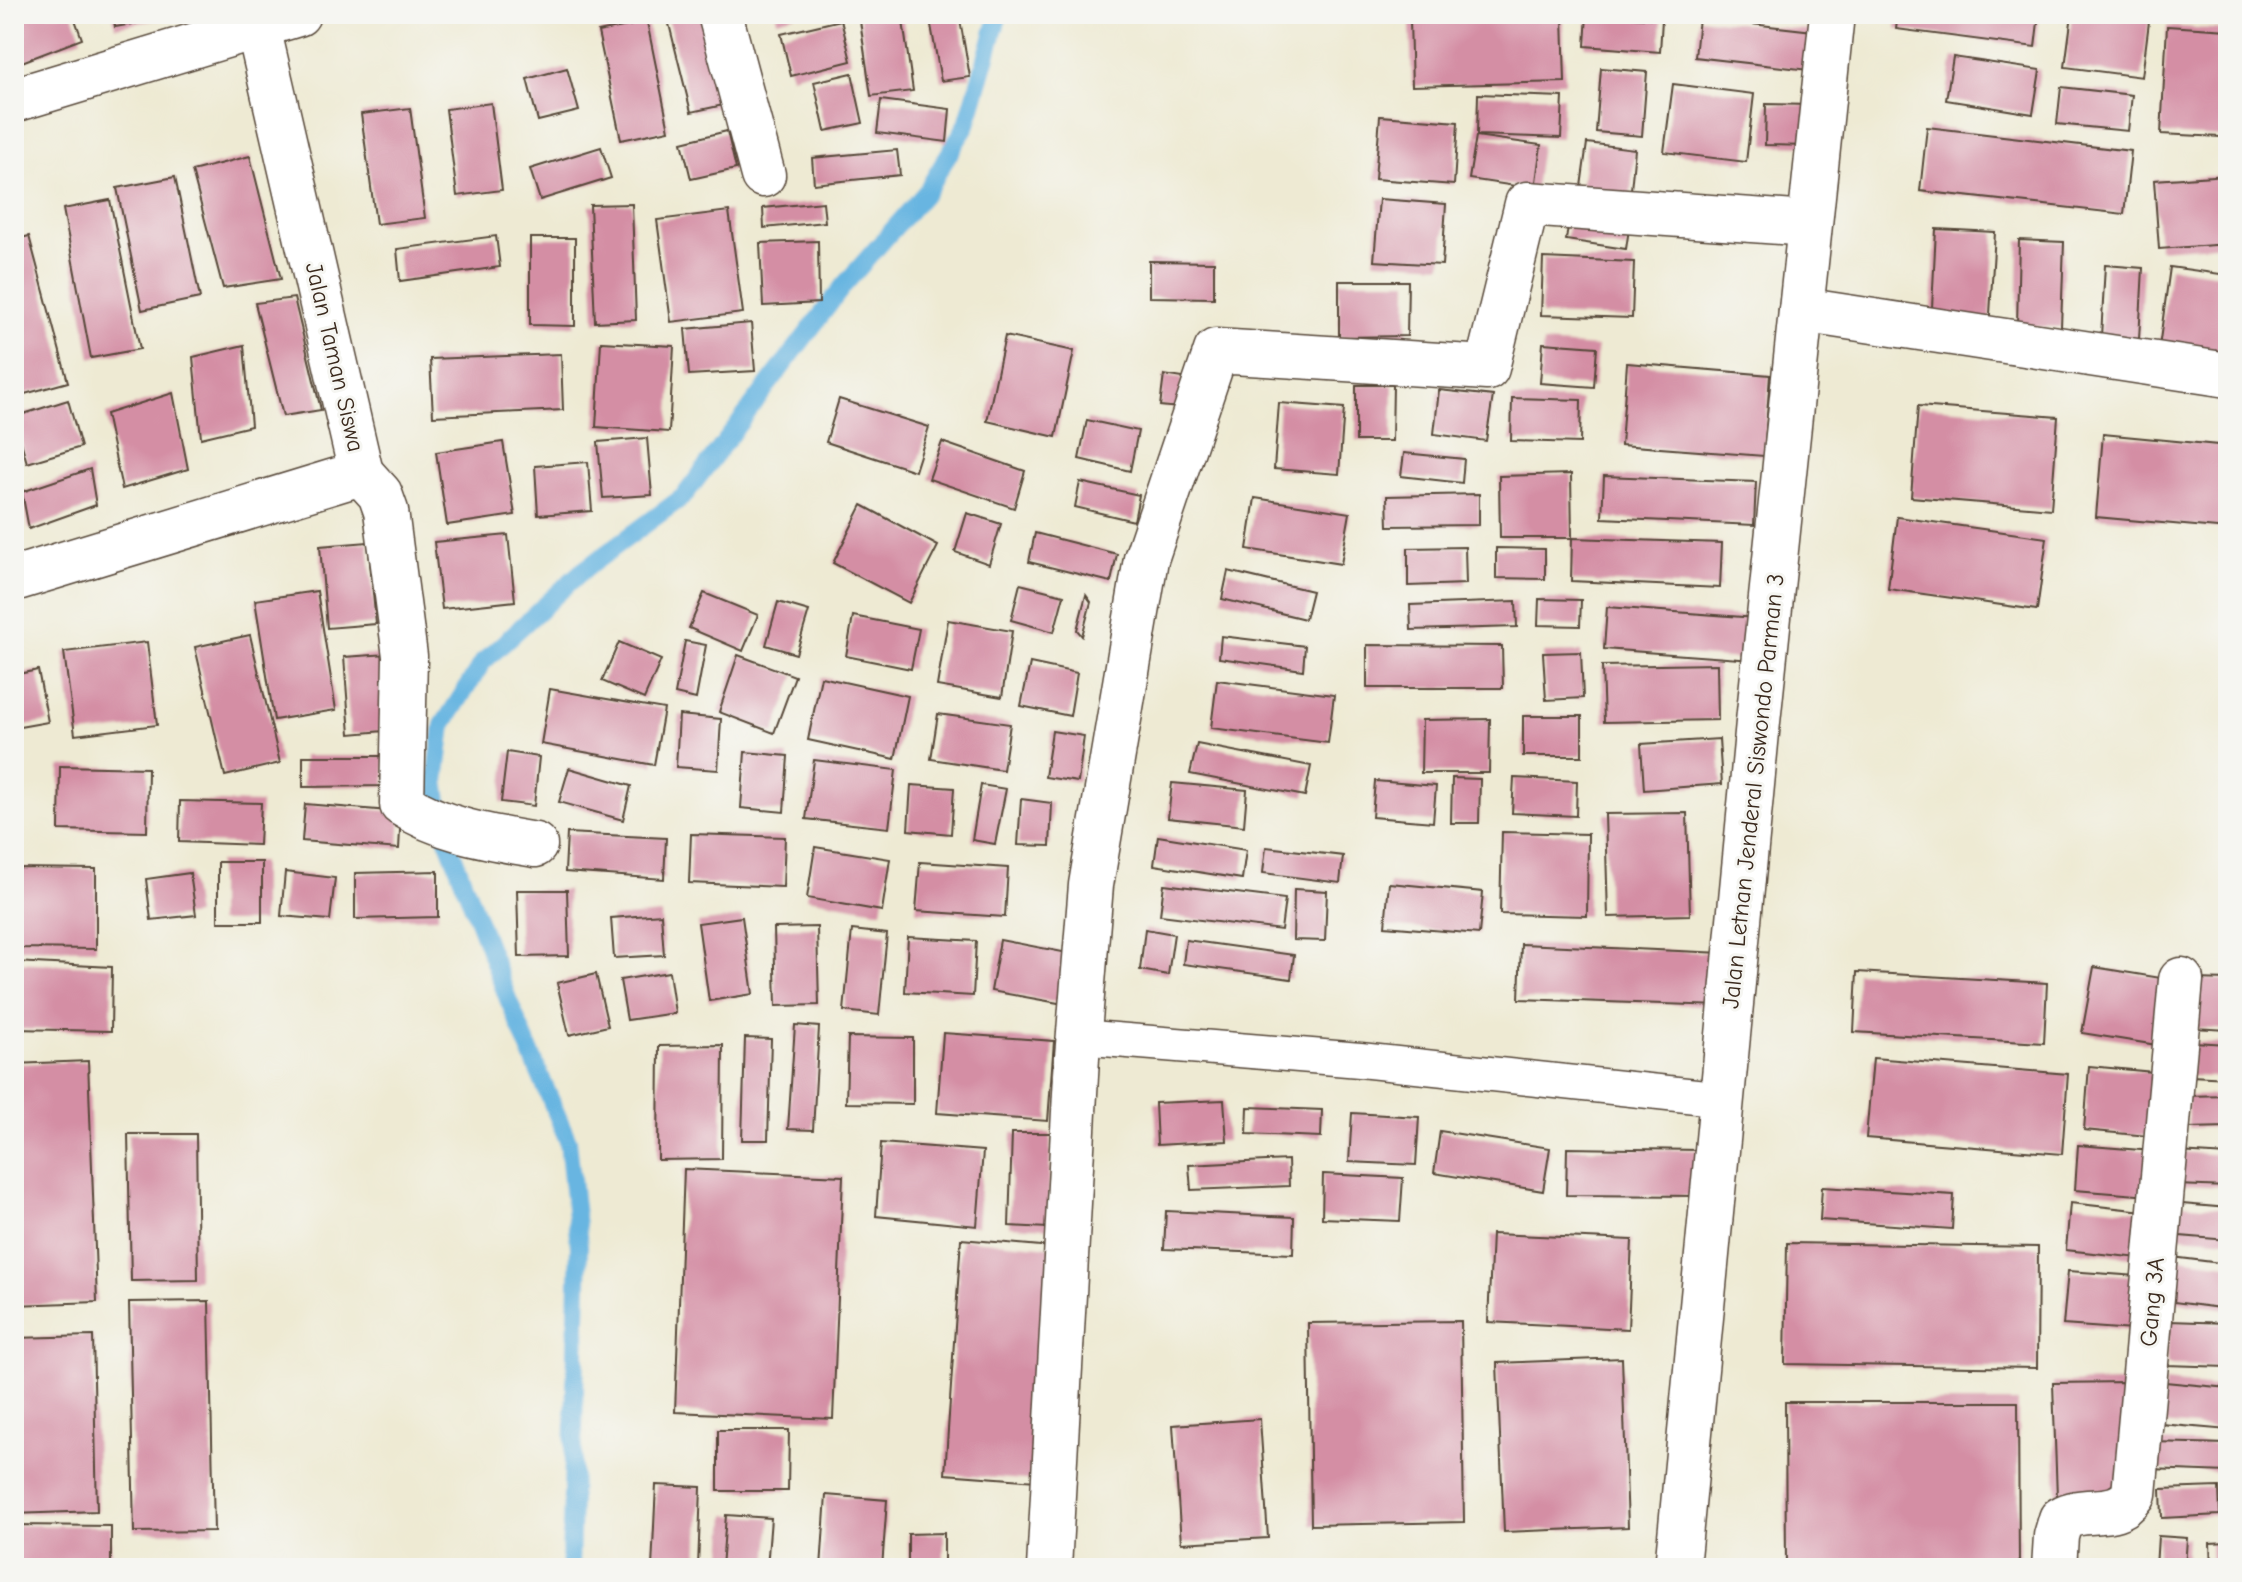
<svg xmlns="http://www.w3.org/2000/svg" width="2242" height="1582" font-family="'Comic Neue',sans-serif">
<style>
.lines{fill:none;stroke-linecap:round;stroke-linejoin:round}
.stream{stroke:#67b5e1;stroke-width:18}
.building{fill:#d48ea4}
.service-casing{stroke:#564739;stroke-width:37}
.minor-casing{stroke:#564739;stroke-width:47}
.tertiary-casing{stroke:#564739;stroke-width:47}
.service{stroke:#fff;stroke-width:34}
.minor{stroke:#fff;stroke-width:44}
.tertiary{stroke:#fff;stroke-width:44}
.labels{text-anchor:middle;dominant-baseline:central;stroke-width:6;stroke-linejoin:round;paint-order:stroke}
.street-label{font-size:24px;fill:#3b2a1e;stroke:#f6f6f2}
</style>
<rect width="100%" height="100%" fill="#f6f6f2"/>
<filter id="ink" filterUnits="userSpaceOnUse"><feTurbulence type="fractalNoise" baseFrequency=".0125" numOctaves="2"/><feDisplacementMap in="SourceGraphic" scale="16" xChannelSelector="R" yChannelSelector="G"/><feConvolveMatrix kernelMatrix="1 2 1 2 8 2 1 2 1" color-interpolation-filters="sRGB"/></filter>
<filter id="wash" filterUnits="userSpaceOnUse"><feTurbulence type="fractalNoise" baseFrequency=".006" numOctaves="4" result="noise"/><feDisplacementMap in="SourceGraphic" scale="32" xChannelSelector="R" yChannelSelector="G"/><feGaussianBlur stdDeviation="1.8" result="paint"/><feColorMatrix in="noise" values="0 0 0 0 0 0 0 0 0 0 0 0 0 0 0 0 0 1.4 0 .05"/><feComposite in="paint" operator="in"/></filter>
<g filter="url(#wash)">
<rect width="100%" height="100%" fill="#eeead3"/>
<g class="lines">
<!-- stream -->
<polyline class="stream" points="570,1568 579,1246 568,1141 508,999 443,828 436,781 443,725 483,662 581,572 684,496 844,285 926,192 967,124 999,14"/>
</g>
<g id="blocks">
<!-- building -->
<g class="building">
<polygon points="14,14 73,14 82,39 14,65"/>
<polygon points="113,14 178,14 178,16 115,27"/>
<polygon points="692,14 707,14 728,104 691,112 668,20"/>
<polygon points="776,14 796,14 796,15 777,20"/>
<polygon points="859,14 902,14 913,91 871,96"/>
<polygon points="929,14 959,14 970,77 941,81"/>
<polygon points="1587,14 1662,19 1660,52 1585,46"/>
<polygon points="1898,14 2039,14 2035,47 1896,29"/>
<polygon points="2072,14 2150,14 2142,77 2065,67"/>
<polygon points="1563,16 1565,82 1412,86 1410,21"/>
<polygon points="1699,18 1822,32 1818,71 1695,57"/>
<polygon points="841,20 851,61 791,76 781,34"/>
<polygon points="647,22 669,130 621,140 598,32"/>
<polygon points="2167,26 2228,30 2221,137 2161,134"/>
<polygon points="1953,57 2040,70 2033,114 1946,100"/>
<polygon points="567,68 579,111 538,121 527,79"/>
<polygon points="1601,68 1647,72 1642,136 1596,132"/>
<polygon points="852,73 863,123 825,131 814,82"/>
<polygon points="1673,84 1754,94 1746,162 1664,152"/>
<polygon points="2061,87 2132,95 2128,131 2057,124"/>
<polygon points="1478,94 1563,97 1561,138 1477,135"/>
<polygon points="881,100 950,109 947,142 877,133"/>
<polygon points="491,103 502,190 457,196 446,109"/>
<polygon points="1766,104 1808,105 1807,146 1765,145"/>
<polygon points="410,108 425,218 376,224 361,114"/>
<polygon points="1380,116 1458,122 1454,185 1375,179"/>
<polygon points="1927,127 2131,151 2124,214 1920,191"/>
<polygon points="727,131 736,169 691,179 682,142"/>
<polygon points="1476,136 1541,145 1535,189 1469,179"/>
<polygon points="1587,143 1635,149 1630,200 1580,194"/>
<polygon points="601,147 611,178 540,200 530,169"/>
<polygon points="897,150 900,175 814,184 812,158"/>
<polygon points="250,156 281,279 223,288 192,171"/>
<polygon points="2228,175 2228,244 2159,249 2154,180"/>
<polygon points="175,177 200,298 142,310 117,188"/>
<polygon points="1379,199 1446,204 1442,265 1374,261"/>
<polygon points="110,200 140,349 91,358 63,209"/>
<polygon points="823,202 825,222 764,228 763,208"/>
<polygon points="632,204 636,320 595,322 590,205"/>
<polygon points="729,211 743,313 671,322 657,220"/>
<polygon points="1570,213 1630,222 1626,249 1566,240"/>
<polygon points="1936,229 1995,232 1989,331 1931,328"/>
<polygon points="29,236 68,382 14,397 14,240"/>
<polygon points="496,236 500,267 400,281 397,249"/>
<polygon points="530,238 575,238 575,326 530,325"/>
<polygon points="2019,240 2064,242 2061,327 2017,326"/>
<polygon points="818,241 819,303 763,306 760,243"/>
<polygon points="1543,258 1634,262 1632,318 1541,315"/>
<polygon points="1149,261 1214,262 1214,298 1149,297"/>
<polygon points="2105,265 2143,268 2138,357 2100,355"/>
<polygon points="2170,267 2228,275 2228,331 2223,364 2158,355"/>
<polygon points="1339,281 1408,281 1407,336 1339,337"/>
<polygon points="294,298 321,410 283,416 255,303"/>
<polygon points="751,323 755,371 689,375 685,329"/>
<polygon points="1005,336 1074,351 1056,437 987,421"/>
<polygon points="601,342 674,346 669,432 596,427"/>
<polygon points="1543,343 1597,347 1594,387 1540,383"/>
<polygon points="244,345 251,426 201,438 193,357"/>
<polygon points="561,354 563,410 433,416 430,359"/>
<polygon points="1627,363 1770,375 1764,456 1621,445"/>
<polygon points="1164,375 1183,378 1179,408 1160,406"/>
<polygon points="1356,385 1393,385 1392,441 1356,441"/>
<polygon points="1439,390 1493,396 1486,441 1434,434"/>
<polygon points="173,393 188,469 122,489 106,414"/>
<polygon points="1512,398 1581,400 1580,443 1511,441"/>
<polygon points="839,399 929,427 915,471 826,442"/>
<polygon points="68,400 81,447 27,463 14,417"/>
<polygon points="1279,403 1344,408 1339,474 1274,469"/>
<polygon points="1918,406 2058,417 2051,509 1911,497"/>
<polygon points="1087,420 1138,431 1130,471 1079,459"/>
<polygon points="2103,434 2228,446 2228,529 2096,517"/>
<polygon points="647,438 652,495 603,498 598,442"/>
<polygon points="503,442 515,515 447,525 436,452"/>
<polygon points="942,442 1025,471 1014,508 929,479"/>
<polygon points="1404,453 1464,459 1462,483 1401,476"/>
<polygon points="588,462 592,511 538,515 535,466"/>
<polygon points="90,469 96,505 29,529 22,492"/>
<polygon points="1571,474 1572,538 1500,538 1499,476"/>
<polygon points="1604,476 1756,482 1754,525 1602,518"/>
<polygon points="1080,482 1139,495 1134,521 1075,507"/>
<polygon points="1479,494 1479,525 1388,526 1387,496"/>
<polygon points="1255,498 1350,513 1341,564 1247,549"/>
<polygon points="862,505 938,546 909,603 833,563"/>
<polygon points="967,513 1001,524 989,564 955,552"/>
<polygon points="1897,517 2047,538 2037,610 1888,589"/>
<polygon points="1035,533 1117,554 1111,582 1029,562"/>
<polygon points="508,535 515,601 442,609 434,542"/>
<polygon points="1572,538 1722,543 1720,588 1571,581"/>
<polygon points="368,542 376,624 327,628 320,546"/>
<polygon points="1465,547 1466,584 1408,586 1408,548"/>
<polygon points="1496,548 1545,549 1545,579 1496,578"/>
<polygon points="1228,571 1312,591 1305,619 1222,599"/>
<polygon points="1020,584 1064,595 1054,632 1011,620"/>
<polygon points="317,591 336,710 274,720 255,600"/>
<polygon points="704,593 758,615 743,651 689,628"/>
<polygon points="1086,595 1091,602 1082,636 1077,630"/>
<polygon points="1539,599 1581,600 1580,626 1538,625"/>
<polygon points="1516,601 1517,627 1411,630 1410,605"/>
<polygon points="778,602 809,611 796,654 766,645"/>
<polygon points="1607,607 1756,618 1753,660 1604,649"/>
<polygon points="853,616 919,629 911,669 846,656"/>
<polygon points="948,620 1012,631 1002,697 937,686"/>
<polygon points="250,635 280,763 225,776 195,647"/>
<polygon points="1221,636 1305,646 1303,670 1219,658"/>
<polygon points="685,641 706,645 696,699 675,694"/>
<polygon points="147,642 157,725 75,735 64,652"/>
<polygon points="619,642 661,660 644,699 602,681"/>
<polygon points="1367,645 1502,646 1503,688 1367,688"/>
<polygon points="1581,652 1583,698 1546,700 1543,653"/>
<polygon points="388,654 395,730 350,734 344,657"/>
<polygon points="738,655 795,676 774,733 719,712"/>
<polygon points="1030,663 1077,673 1070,716 1021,706"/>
<polygon points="1717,664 1718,720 1604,722 1602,666"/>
<polygon points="38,670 48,722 14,728 14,675"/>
<polygon points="821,677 908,696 895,759 808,740"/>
<polygon points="1217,680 1334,695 1328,743 1211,728"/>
<polygon points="550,689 664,709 654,765 541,744"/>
<polygon points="938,714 1010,724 1003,770 931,759"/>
<polygon points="679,715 721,719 718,770 676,767"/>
<rect x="1523" y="716" width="59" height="40"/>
<polygon points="1490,719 1489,773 1421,773 1422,720"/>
<polygon points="1052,731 1084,736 1078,782 1045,777"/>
<polygon points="1719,739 1722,784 1644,790 1641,744"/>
<polygon points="1197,744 1311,766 1305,796 1190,774"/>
<polygon points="507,752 539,757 534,806 501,802"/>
<polygon points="745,752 788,756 784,812 741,808"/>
<polygon points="303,756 385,756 385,786 303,787"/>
<polygon points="814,760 896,770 889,828 806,819"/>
<polygon points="60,766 148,768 147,832 59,830"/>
<polygon points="569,768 631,786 623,820 559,802"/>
<polygon points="1452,778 1480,779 1479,823 1451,823"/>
<polygon points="1514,778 1577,781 1576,816 1512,813"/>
<polygon points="1375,781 1436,786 1433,822 1372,817"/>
<polygon points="1172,783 1247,790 1244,826 1168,818"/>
<polygon points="911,785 954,788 951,834 908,830"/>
<polygon points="981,785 1006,789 995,844 972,840"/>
<polygon points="1021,799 1052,803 1050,846 1018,845"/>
<polygon points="180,801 261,803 259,845 179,842"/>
<polygon points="305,804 401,812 399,849 302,841"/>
<polygon points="1687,813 1690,915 1608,917 1605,814"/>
<polygon points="1502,832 1588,834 1587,916 1500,914"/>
<polygon points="567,833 666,838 664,879 565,872"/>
<polygon points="691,834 785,837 783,887 689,883"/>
<polygon points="1158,836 1246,850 1242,879 1154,865"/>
<polygon points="815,847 890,859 882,911 807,898"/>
<polygon points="1266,847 1343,856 1340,883 1263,873"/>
<rect x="218" y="862" width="44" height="60"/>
<polygon points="920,862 1008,868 1005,917 916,911"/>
<polygon points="14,868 96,869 96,949 14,948"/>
<polygon points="438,871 438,917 355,919 355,873"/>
<polygon points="285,872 335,878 330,920 281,916"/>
<polygon points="190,873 196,915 151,920 146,879"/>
<polygon points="1389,883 1483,892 1479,934 1385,926"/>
<polygon points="1164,884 1285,899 1281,930 1160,915"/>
<polygon points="1294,889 1327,891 1325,941 1293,940"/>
<polygon points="517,890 567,890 569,956 519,957"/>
<polygon points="661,914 664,955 614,958 611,918"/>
<polygon points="742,917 753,994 709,1001 698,923"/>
<polygon points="817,927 819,1005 776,1006 774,928"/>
<polygon points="1145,929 1174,934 1168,975 1140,970"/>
<polygon points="852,930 887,934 879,1015 844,1011"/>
<polygon points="908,937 976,941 973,996 905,992"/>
<polygon points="1000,940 1073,954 1064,1004 991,991"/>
<polygon points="1186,940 1294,955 1291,979 1183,964"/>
<polygon points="1521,944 1723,953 1721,1006 1519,999"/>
<polygon points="14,962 112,967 111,1031 14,1029"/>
<polygon points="2094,967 2167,979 2157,1045 2082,1033"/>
<polygon points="669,972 675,1013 627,1020 620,980"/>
<polygon points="1857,972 2047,983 2044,1043 1854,1032"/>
<polygon points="596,974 608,1026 569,1035 557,983"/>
<polygon points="2196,979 2228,980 2228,1030 2194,1028"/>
<polygon points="795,1025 819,1027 813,1130 788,1129"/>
<polygon points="943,1033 1054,1041 1048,1121 937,1113"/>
<polygon points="848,1037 913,1038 913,1104 846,1103"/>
<polygon points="745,1038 771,1039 768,1140 742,1140"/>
<polygon points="2193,1042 2228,1044 2228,1078 2191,1076"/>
<polygon points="723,1045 722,1159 658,1160 659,1046"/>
<polygon points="1873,1058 2068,1074 2062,1154 1866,1138"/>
<polygon points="88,1061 97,1302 14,1305 14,1064"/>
<polygon points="2089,1066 2153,1072 2148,1136 2084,1130"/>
<polygon points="2228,1095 2228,1127 2188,1128 2187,1096"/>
<polygon points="1224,1100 1227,1141 1157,1145 1155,1103"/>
<polygon points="1248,1107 1322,1110 1321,1137 1247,1134"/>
<polygon points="1352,1113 1419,1117 1416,1165 1349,1162"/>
<polygon points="1440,1131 1550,1148 1543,1191 1434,1173"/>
<polygon points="1012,1133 1051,1133 1048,1228 1009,1226"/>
<polygon points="128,1134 196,1134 198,1280 131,1281"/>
<polygon points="881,1143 983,1151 977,1226 876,1216"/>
<polygon points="2078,1145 2153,1151 2150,1196 2075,1190"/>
<polygon points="1567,1148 1700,1150 1700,1196 1566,1195"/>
<polygon points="2178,1152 2228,1155 2228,1187 2177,1185"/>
<polygon points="1288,1160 1289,1186 1191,1190 1189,1165"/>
<polygon points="684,1169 843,1176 833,1419 675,1412"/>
<polygon points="1323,1174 1403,1178 1400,1221 1322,1218"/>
<polygon points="1822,1187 1954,1195 1952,1229 1820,1220"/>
<polygon points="2070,1203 2143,1211 2139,1258 2066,1250"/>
<polygon points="2182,1204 2228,1208 2228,1240 2180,1236"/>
<polygon points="1166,1211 1294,1217 1293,1254 1164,1249"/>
<polygon points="1492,1234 1632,1240 1628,1329 1488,1322"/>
<polygon points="961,1239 1052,1247 1036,1481 945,1474"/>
<polygon points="1787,1243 2038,1247 2037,1368 1785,1364"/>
<polygon points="2172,1257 2228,1264 2228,1309 2166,1301"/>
<polygon points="2068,1271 2137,1276 2133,1330 2063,1325"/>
<polygon points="209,1301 214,1531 134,1532 129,1302"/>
<polygon points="1461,1321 1464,1522 1311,1525 1308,1323"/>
<polygon points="2169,1321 2228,1323 2228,1367 2167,1365"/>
<polygon points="93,1336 97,1511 14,1514 14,1338"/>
<polygon points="1622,1358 1628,1527 1504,1532 1497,1363"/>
<polygon points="2125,1382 2127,1495 2057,1497 2053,1383"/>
<polygon points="2165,1382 2228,1388 2228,1430 2161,1424"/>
<polygon points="1785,1402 2018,1402 2019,1567 1786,1568"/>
<polygon points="1260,1419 1268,1538 1181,1543 1173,1425"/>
<polygon points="718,1430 789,1430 788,1491 718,1491"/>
<polygon points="2151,1442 2228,1444 2228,1472 2150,1469"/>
<polygon points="656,1485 701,1487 698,1568 652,1568"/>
<polygon points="2219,1487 2220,1515 2162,1518 2161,1489"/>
<polygon points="826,1495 887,1500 882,1568 821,1568"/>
<polygon points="726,1515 771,1518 767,1568 722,1568"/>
<polygon points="14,1525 111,1526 111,1568 14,1568"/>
<polygon points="944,1533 944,1568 908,1568 908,1534"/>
<polygon points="2158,1536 2187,1538 2185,1568 2156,1568"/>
<polygon points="2228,1542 2228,1568 2211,1568 2210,1543"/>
</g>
</g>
</g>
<g filter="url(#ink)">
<use href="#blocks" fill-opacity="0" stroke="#564739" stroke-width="2"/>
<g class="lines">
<!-- service casing -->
<g class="service-casing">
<polyline id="service" points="1079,1037 1360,1060 1724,1099"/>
</g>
<!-- minor casing -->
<g class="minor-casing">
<g id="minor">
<polyline points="720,14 763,175"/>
<polyline points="14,100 298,14"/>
<polyline points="1801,310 2228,375"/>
<path d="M361 473 380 494 386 511 405 656 402 804C442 830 489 837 535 845"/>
<polyline points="14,579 361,473 258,27"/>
<polyline points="1049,1568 1077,1057 1091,885 1146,559 1216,351 1487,368 1527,204 1809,224"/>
<path d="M2054 1568 2056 1536 2061 1519C2086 1504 2115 1522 2134 1494L2181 980"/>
</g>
</g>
<!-- tertiary casing -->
<g class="tertiary-casing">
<polyline id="tertiary" points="1677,1568 1758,722 1832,14"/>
</g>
<!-- service -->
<use href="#service" class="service"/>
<!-- minor -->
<use href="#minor" class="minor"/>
<!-- tertiary -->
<use href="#tertiary" class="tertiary"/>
</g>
</g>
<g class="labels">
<!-- street labels -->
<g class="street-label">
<text transform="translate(335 357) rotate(77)">Jalan Taman Siswa</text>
<text transform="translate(1753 791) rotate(-84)">Jalan Letnan Jenderal Siswondo Parman 3</text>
<text transform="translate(2152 1302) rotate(-85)">Gang 3A</text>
</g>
</g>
<!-- margin -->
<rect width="2242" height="1582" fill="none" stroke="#f6f6f2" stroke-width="48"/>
</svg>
